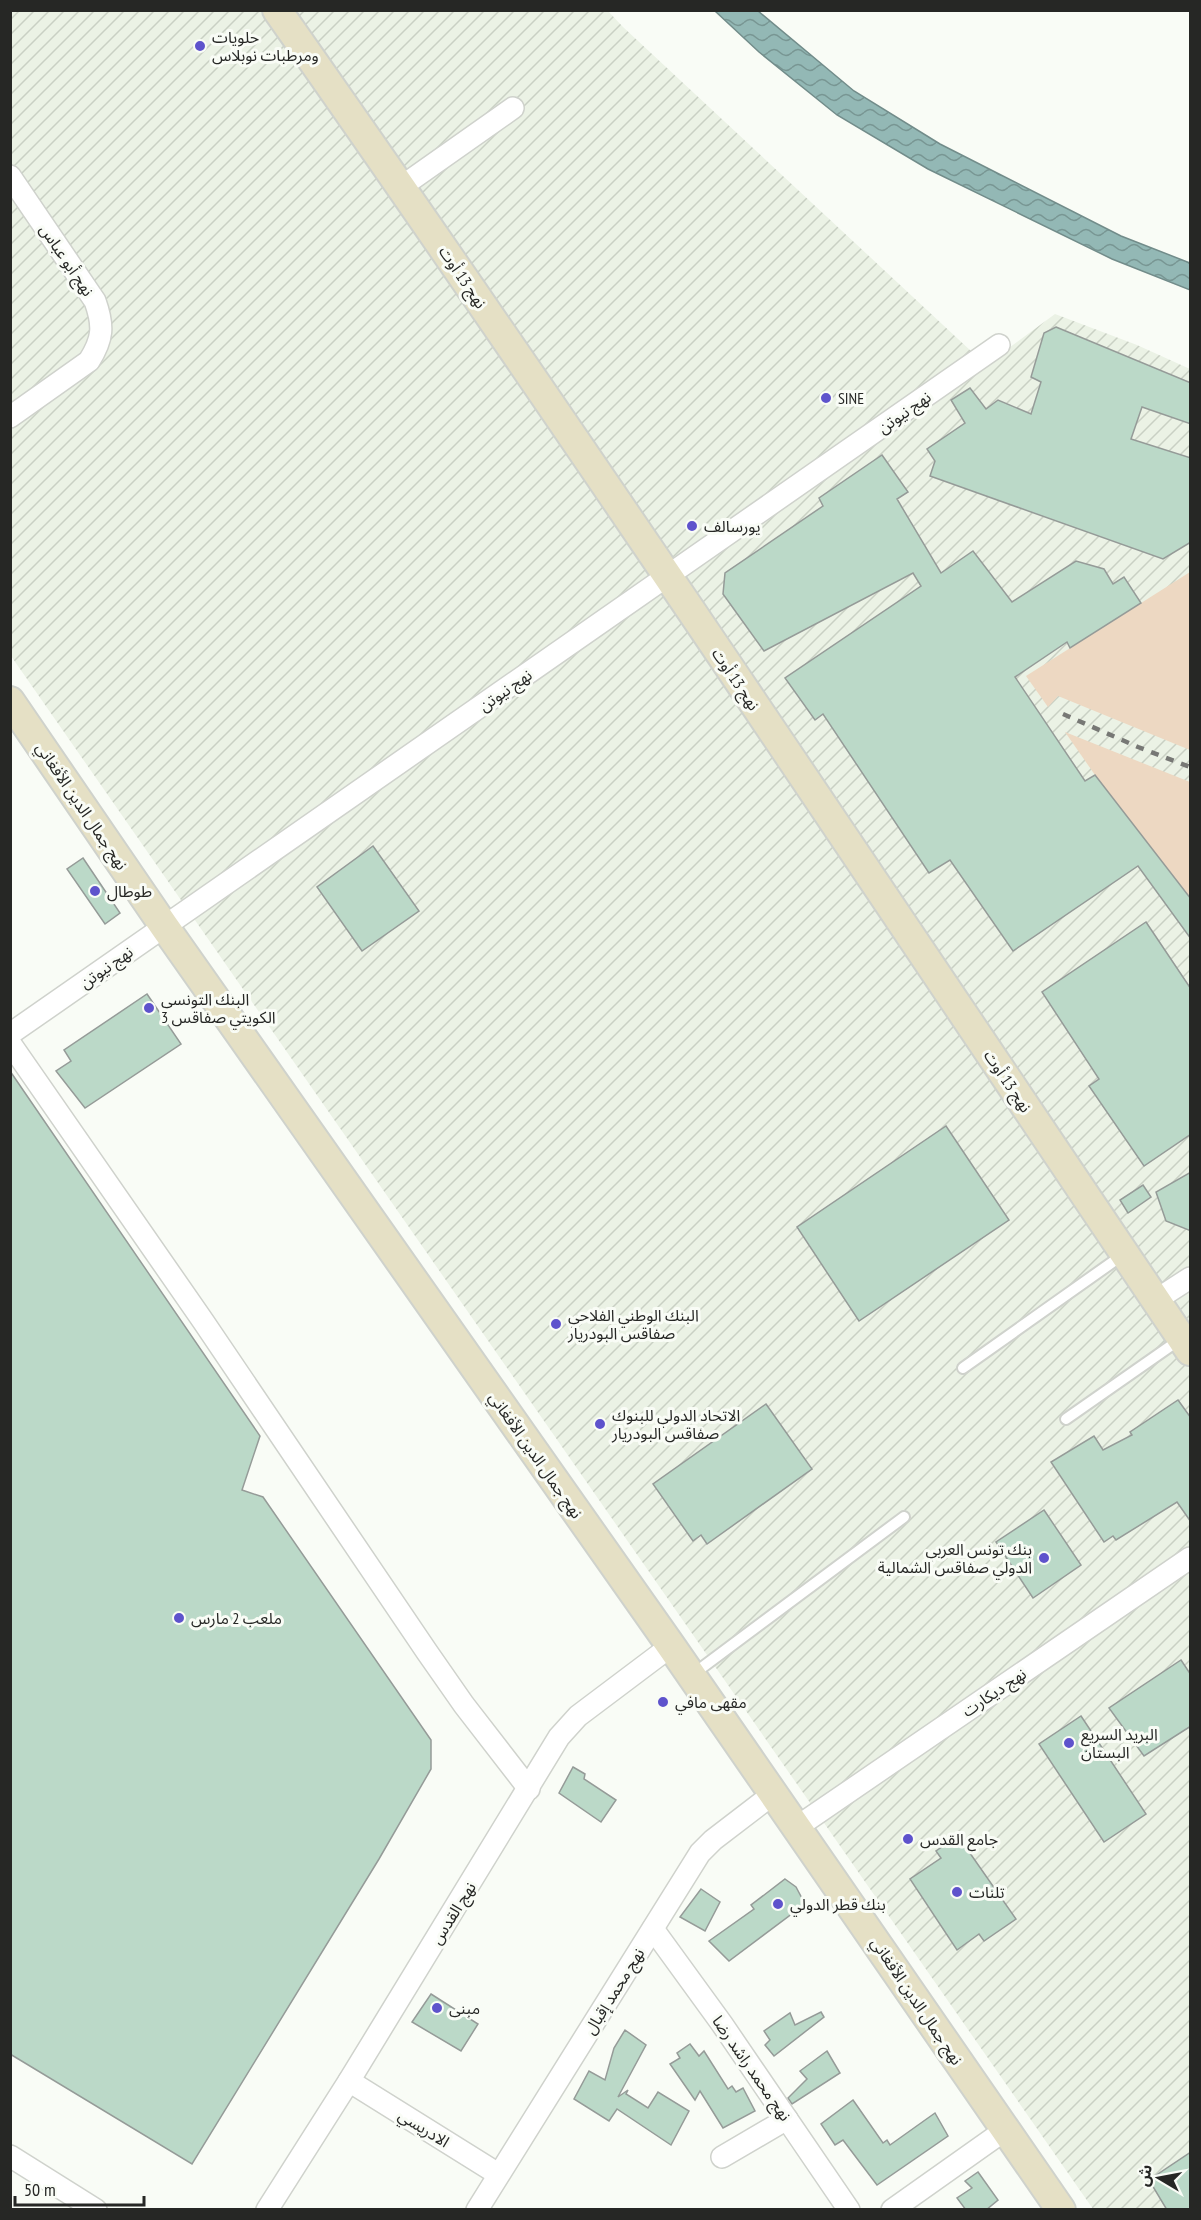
<svg xmlns="http://www.w3.org/2000/svg" width="1201" height="2220" font-family="'PT Sans Narrow','Noto Sans Arabic',sans-serif">
<style>
.industrial{fill:url(#industrial-furrows)}
.green{fill:#edd8c2}
.water{fill:url(#water-waves);stroke:#728c8a;stroke-width:1.5}
.building{fill:#bbd9c8;stroke:#959b98;stroke-width:1.5}
.lines{fill:none;stroke-linecap:round;stroke-linejoin:round}
.service-casing{stroke:#cfd2cc;stroke-width:14}
.minor-casing{stroke:#cfd2cc;stroke-width:24}
.secondary-casing{stroke:#cfd2cc;stroke-width:32}
.service{stroke:#fff;stroke-width:10}
.minor{stroke:#fff;stroke-width:21}
.secondary{stroke:#e5e0c5;stroke-width:28}
.rail{stroke:#777875;stroke-width:4.5;stroke-dasharray:8 8;stroke-linecap:butt}
.poi-dot{fill:#5e53cc;stroke:#f9fcf6;stroke-width:2}
.labels{text-anchor:middle;dominant-baseline:central;stroke-width:6;stroke-linejoin:round;paint-order:stroke}
.poi-label{font-size:16px;fill:#262725;stroke:#f9fcf6;text-anchor:start}
.street-label{font-size:16px;fill:#262725;stroke:#f9fcf6}
</style>
<defs>
<pattern id="industrial-furrows" width="10" height="10" patternUnits="userSpaceOnUse" patternTransform="scale(1.5)"><rect width="10" height="10" fill="#ebf2e5"/><path d="M-1 1l2-2M0 10L10 0M9 11l2-2" fill="none" stroke="#c9d0c4"/></pattern>
<pattern id="water-waves" width="16" height="10" patternUnits="userSpaceOnUse" patternTransform="scale(1.5)"><rect width="16" height="10" fill="#93b8b5"/><path d="M0 5q4-4 8 0t8 0" fill="none" stroke="#789693"/></pattern>
</defs>
<rect width="100%" height="100%" fill="#f9fcf6"/>
<!-- industrial -->
<polygon class="industrial" points="10,11 608,11 623,27 986,365 1055,314 1137,345 1190,369 1190,2209 1093,2209 11,656"/>
<!-- green -->
<g class="green">
<polygon points="1190,572 1190,750 1058,696 1048,707 1026,676"/>
<polygon points="1065,732 1190,782 1190,899 1095,775"/>
</g>
<!-- water -->
<polygon class="water" points="715,11 758,11 854,91 940,144 1121,236 1190,263 1190,290 1112,259 928,169 837,115 759,52"/>
<!-- building -->
<g class="building">
<polygon points="1056,327 1191,383 1191,424 1142,407 1131,439 1191,458 1191,542 1163,559 930,476 935,461 927,449 965,423 951,400 970,388 986,409 998,400 1031,414 1041,382 1031,377 1044,333"/>
<polygon points="882,455 908,492 897,499 941,573 973,551 1012,602 1076,561 1104,569 1113,584 1124,577 1141,603 1070,648 1067,642 1015,677 1085,781 1095,775 1191,899 1191,939 1138,866 1013,951 950,860 929,873 823,714 815,720 785,678 921,586 913,573 764,651 723,594 725,573 823,506 819,498"/>
<polygon points="373,846 419,911 362,951 317,887"/>
<polygon points="83,858 120,913 105,924 67,869"/>
<polygon points="1146,922 1191,989 1191,1134 1144,1166 1089,1086 1099,1079 1042,992"/>
<polygon points="147,994 181,1044 85,1108 56,1071 71,1061 64,1050"/>
<polygon points="10,1071 260,1436 242,1490 263,1497 431,1740 431,1769 379,1859 192,2164 10,2054"/>
<polygon points="946,1126 1009,1220 859,1321 797,1227"/>
<polygon points="1191,1172 1191,1231 1166,1221 1156,1192"/>
<polygon points="1143,1185 1151,1197 1128,1213 1120,1200"/>
<polygon points="1178,1400 1191,1418 1191,1522 1177,1502 1116,1540 1113,1536 1104,1542 1051,1462 1094,1436 1103,1450 1132,1435 1130,1432"/>
<polygon points="766,1404 812,1469 707,1544 701,1535 693,1541 653,1484"/>
<polygon points="1044,1510 1081,1565 1033,1598 996,1542"/>
<polygon points="1181,1660 1191,1675 1191,1726 1144,1756 1109,1708"/>
<polygon points="1081,1716 1146,1814 1104,1842 1039,1744"/>
<polygon points="573,1767 585,1774 584,1779 616,1800 601,1822 559,1793"/>
<polygon points="958,1836 1016,1919 984,1941 979,1934 957,1950 910,1879 941,1858 936,1851"/>
<polygon points="785,1879 796,1887 805,1904 729,1961 709,1941 754,1909 751,1905"/>
<polygon points="701,1889 720,1902 705,1931 680,1917"/>
<polygon points="431,1994 478,2024 461,2051 412,2022"/>
<polygon points="821,2012 824,2017 774,2056 765,2045 770,2040 764,2031 790,2013 795,2025"/>
<polygon points="625,2030 646,2045 618,2097 628,2090 626,2094 648,2108 658,2092 689,2111 671,2145 617,2109 609,2121 574,2099 589,2071 605,2080 614,2048"/>
<polygon points="690,2044 699,2056 704,2051 728,2089 732,2086 736,2092 743,2088 755,2111 723,2128 700,2091 695,2100 670,2064 680,2058 677,2053"/>
<polygon points="827,2051 840,2073 792,2104 788,2098 807,2079 800,2071"/>
<polygon points="853,2100 883,2143 887,2140 890,2145 935,2113 948,2136 877,2185 843,2140 835,2145 821,2124"/>
<polygon points="1191,2152 1191,2210 1167,2210 1149,2180"/>
<polygon points="978,2172 998,2200 986,2210 966,2210 957,2198 972,2188 965,2181"/>
</g>
<g class="lines">
<!-- service casing -->
<g class="service-casing">
<g id="service">
<polyline points="963,1368 1124,1254"/>
<polyline points="1066,1419 1182,1338"/>
<polyline points="692,1675 904,1517"/>
</g>
</g>
<!-- minor casing -->
<g class="minor-casing">
<g id="minor">
<path d="M10 176 95 301C104 326 103 339 89 361L10 417"/>
<polyline points="401,187 513,108"/>
<polyline points="10,1034 999,345"/>
<polyline points="10,1043 203,1321 427,1652 464,1705 529,1789"/>
<polyline points="1156,1300 1190,1278"/>
<polyline points="797,1827 1190,1558"/>
<polyline points="653,1929 722,2024 849,2210"/>
<polyline points="349,2081 498,2174"/>
<polyline points="10,2156 96,2210"/>
<polyline points="722,2157 787,2119"/>
<polyline points="267,2210 349,2081 559,1737 578,1716 671,1646"/>
<polyline points="477,2210 700,1853 713,1840 773,1794"/>
<polyline points="892,2210 1005,2130"/>
</g>
</g>
<!-- secondary casing -->
<g class="secondary-casing">
<g id="secondary">
<path d="M277 10C588 452 888 903 1190 1351"/>
<polyline points="10,701 164,926 671,1646 1061,2210"/>
</g>
</g>
<!-- service -->
<use href="#service" class="service"/>
<!-- minor -->
<use href="#minor" class="minor"/>
<!-- secondary -->
<use href="#secondary" class="secondary"/>
<!-- rail -->
<polyline class="rail" points="1063,714 1138,747 1190,767"/>
</g>
<!-- markers -->
<g class="poi-dot">
<circle cx="200" cy="46" r="6"/>
<circle cx="826" cy="398" r="6"/>
<circle cx="692" cy="526" r="6"/>
<circle cx="95" cy="891" r="6"/>
<circle cx="149" cy="1008" r="6"/>
<circle cx="556" cy="1324" r="6"/>
<circle cx="600" cy="1424" r="6"/>
<circle cx="1044" cy="1558" r="6"/>
<circle cx="179" cy="1618" r="6"/>
<circle cx="663" cy="1702" r="6"/>
<circle cx="1069" cy="1743" r="6"/>
<circle cx="908" cy="1839" r="6"/>
<circle cx="957" cy="1892" r="6"/>
<circle cx="778" cy="1904" r="6"/>
<circle cx="437" cy="2008" r="6"/>
</g>
<g class="labels">
<!-- poi labels -->
<g class="poi-label">
<text x="212" y="37">حلويات<tspan x="212" dy="18">ومرطبات نوبلاس</tspan></text>
<text x="838" y="398">SINE</text>
<text x="704" y="526">يورسالف</text>
<text x="107" y="891">طوطال</text>
<text x="161" y="999">البنك التونسي<tspan x="161" dy="18">الكويتي صفاقس 3</tspan></text>
<text x="568" y="1315">البنك الوطني الفلاحي<tspan x="568" dy="18">صفاقس البودريار</tspan></text>
<text x="612" y="1415">الاتحاد الدولي للبنوك<tspan x="612" dy="18">صفاقس البودريار</tspan></text>
<text x="1032" y="1549" text-anchor="end">بنك تونس العربي<tspan x="1032" dy="18">الدولي صفاقس الشمالية</tspan></text>
<text x="191" y="1618">ملعب 2 مارس</text>
<text x="675" y="1702">مقهى مافي</text>
<text x="1081" y="1734">البريد السريع<tspan x="1081" dy="18">البستان</tspan></text>
<text x="920" y="1839">جامع القدس</text>
<text x="969" y="1892">تلنات</text>
<text x="790" y="1904">بنك قطر الدولي</text>
<text x="449" y="2008">مبنى</text>
</g>
<!-- street labels -->
<g class="street-label">
<text transform="translate(67 260) rotate(56)">نهج أبو عباس</text>
<text transform="translate(463 277) rotate(56)">نهج 13 أوت</text>
<text transform="translate(904 412) rotate(-35)">نهج نيوتن</text>
<text transform="translate(736 679) rotate(56)">نهج 13 أوت</text>
<text transform="translate(505 690) rotate(-35)">نهج نيوتن</text>
<text transform="translate(82 806) rotate(56)">نهج جمال الدين الأفغاني</text>
<text transform="translate(106 967) rotate(-35)">نهج نيوتن</text>
<text transform="translate(1008 1081) rotate(56)">نهج 13 أوت</text>
<text transform="translate(536 1455) rotate(55)">نهج جمال الدين الأفغاني</text>
<text transform="translate(994 1692) rotate(-34)">نهج ديكارت</text>
<text transform="translate(453 1913) rotate(-58)">نهج القدس</text>
<text transform="translate(614 1991) rotate(-58)">نهج محمد إقبال</text>
<text transform="translate(917 2001) rotate(56)">نهج جمال الدين الأفغاني</text>
<text transform="translate(752 2068) rotate(55)">نهج محمد راشد رضا</text>
<text transform="translate(424 2128) rotate(32)">الادريسي</text>
</g>
</g>
<!-- border -->
<rect width="1201" height="2220" fill="none" stroke="#262725" stroke-width="24"/>
<!-- north arrow -->
<g transform="translate(1159 2178) rotate(280)" stroke="#f9fcf6" stroke-width="4.5" paint-order="stroke">
<path d="M0-4.5L10 22L0 15L-10 22Z" fill="#262725"/>
<text y="-9" font-size="16" font-weight="bold" text-anchor="middle" fill="#262725">ش</text>
</g>
<!-- scale -->
<path d="M15 2196v9h129v-9" fill="none" stroke="#262725" stroke-width="3"/>
<text x="24" y="2196" font-size="18" fill="#262725" stroke="#f9fcf6" stroke-width="4.5" paint-order="stroke">50 m</text>
</svg>
